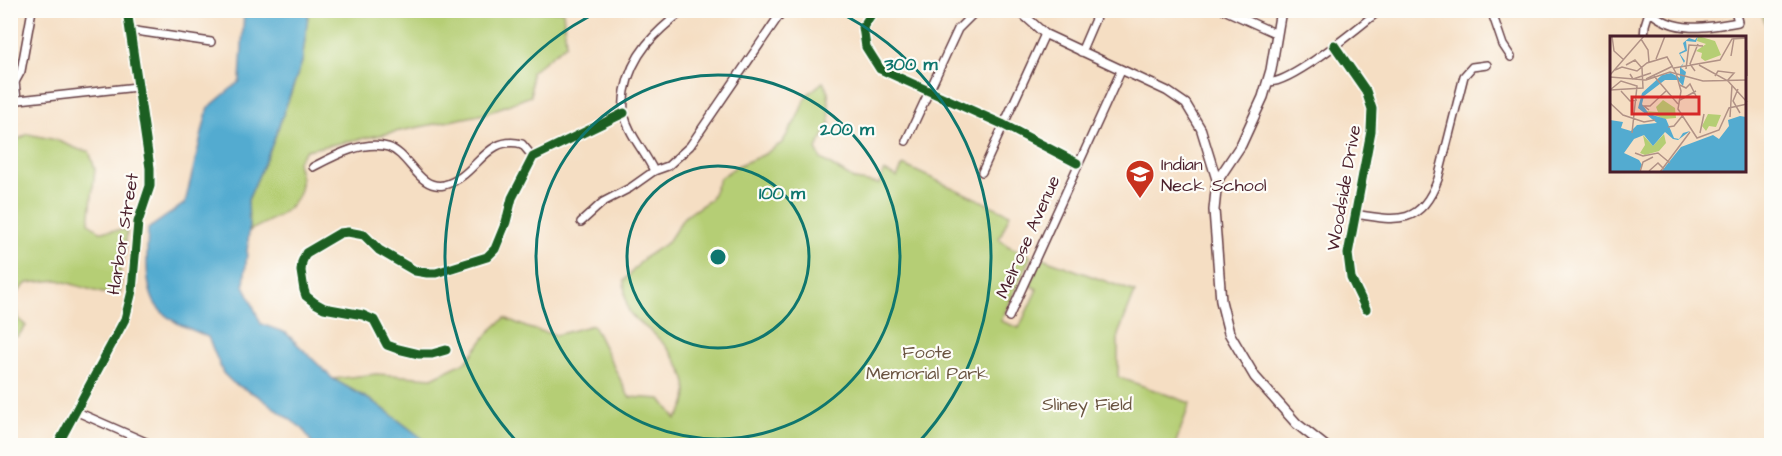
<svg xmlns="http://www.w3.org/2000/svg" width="1782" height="456" font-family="'Architects Daughter',sans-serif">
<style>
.green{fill:#b5ce74;stroke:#807650;stroke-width:1.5}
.water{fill:#53abd0;stroke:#4e657e;stroke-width:1.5}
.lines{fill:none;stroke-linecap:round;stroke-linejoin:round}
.minor-casing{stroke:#643c42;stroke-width:10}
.tertiary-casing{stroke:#643c42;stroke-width:11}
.secondary-casing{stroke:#643c42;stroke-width:12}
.minor{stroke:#fff;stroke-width:7}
.tertiary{stroke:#fff;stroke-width:8}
.secondary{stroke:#fff;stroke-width:9}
.cycleway-casing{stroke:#fdfcf7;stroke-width:13}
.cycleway{stroke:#1b5e20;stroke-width:9}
.ring{fill:none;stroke:#0f766e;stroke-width:3}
.labels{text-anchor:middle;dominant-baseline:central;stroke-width:4.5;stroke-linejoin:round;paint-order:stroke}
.poi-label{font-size:18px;fill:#4a1f2b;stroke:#fdfcf7;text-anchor:start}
.street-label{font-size:18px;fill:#4a1f2b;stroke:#fdfcf7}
.park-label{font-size:18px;fill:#6a5441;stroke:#fdfcf7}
.inset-road{fill:none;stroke:#b19286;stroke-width:1.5}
.view{fill:#d62828;fill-opacity:0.15;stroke:#d62828;stroke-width:3}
.inset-edge{fill:none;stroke:#4a1f2b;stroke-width:3}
.centre{fill:#0f766e;stroke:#fdfcf7;stroke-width:3}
.ring-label{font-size:18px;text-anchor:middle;font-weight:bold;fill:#0f766e;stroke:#fdfcf7;stroke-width:4.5;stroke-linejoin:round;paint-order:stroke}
</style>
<rect width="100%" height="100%" fill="#fdfcf7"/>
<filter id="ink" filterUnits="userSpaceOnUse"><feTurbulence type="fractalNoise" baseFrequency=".0167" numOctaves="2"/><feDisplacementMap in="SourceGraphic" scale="12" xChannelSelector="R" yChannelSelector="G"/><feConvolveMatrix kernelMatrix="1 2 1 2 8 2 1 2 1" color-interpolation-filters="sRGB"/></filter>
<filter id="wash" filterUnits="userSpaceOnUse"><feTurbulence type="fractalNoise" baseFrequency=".008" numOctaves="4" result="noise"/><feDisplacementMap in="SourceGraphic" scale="24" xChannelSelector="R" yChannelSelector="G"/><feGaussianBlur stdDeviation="1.35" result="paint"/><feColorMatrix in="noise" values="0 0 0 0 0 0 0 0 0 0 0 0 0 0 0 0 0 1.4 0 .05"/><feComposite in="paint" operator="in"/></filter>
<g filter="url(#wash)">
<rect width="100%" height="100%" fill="#f5dec3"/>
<!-- green -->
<g class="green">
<path d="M310 11H563L566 44 531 72V96L484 114 306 150 297 162C298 168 301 175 301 181 301 210 270 220 249 231L248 200 272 145 302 62 308 15Z"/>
<polygon points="1761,11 1771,11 1771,40"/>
<path d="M823 82 828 91 830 124 816 149 821 159 855 180 879 184 884 171 897 177 903 165 1010 214 999 239 1008 246 1031 256 1001 321 1019 328 1037 289 1030 285 1042 258 1135 292 1118 335V377L1190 403 1175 445 431 446 377 404 333 379 376 374 432 378 467 361 489 332 505 318 528 328 556 335 593 325 629 397 661 399 676 419C701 391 678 357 655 335 647 328 636 321 630 313 625 306 625 290 624 281L644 258 668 242 684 217 710 200 720 178 737 166 763 155 782 143 796 120 807 95Z"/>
<polygon points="28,134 56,140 80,150 89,151 95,169 89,223 100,231 127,230 125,254 120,267 121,285 120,293 102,293 58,280 27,283 13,297 18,318 26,326 18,336 11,337 11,143"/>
</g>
<!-- water -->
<path class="water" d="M244 11H310L308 16 302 62 272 145 248 200 249 231 244 285 261 324 286 333 333 379 377 404 431 445H313L303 429 258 396 233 383 223 373 208 337C191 329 172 323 160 310 143 293 147 250 148 229L185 203 208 108 240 81Z"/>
</g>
<g filter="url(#ink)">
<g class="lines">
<!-- minor casing -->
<g class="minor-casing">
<g id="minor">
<polyline points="874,10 863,27 866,47 880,69 1002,124 1077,163"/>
<polyline points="1224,10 1277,34"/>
<polyline points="1491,10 1503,45 1511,57"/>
<path d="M1648 10C1674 34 1706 28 1738 22L1735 10"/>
<polyline points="129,30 211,42"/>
<polyline points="1644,38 1645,25 1649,12"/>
<polyline points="1334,45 1366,91 1372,109 1371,131 1348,254 1351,278 1366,309"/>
<polyline points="1081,52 1099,10"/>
<polyline points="10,77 15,82 17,100"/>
<polyline points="15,82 21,71 32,10"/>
<path d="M1268 82C1290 85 1360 26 1380 10"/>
<polyline points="10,101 137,87"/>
<polyline points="906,141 958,29 977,10"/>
<path d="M313 167C334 156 363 140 388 147 410 154 418 190 444 185 477 177 485 134 522 144L533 157"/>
<polyline points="654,171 668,166 690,146 783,10"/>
<polyline points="982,172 1045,34"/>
<path d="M1355 214C1397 221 1421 226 1438 179L1464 76 1472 67 1487 65"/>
<path d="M581 222 603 202 630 188 654 171C645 152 629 135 624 114 623 106 624 98 625 91 632 54 655 32 684 10"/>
<polyline points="1009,317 1121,71"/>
<polyline points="446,350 432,354 419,354 398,349 387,345 374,320 363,315 324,308 315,303 306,296 304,290 301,271 302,262 306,253 340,233 348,232 364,235 379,250 415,271 427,273 436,273 487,257 495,249 506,222 512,198 533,157 624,113"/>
<polyline points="75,411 155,446"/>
<polyline points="10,444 14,446"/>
<polyline points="57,446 125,319 132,291 138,222 150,186 150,168 127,10"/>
</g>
</g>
<!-- tertiary casing -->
<g class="tertiary-casing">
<polyline id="tertiary" points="1018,10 1045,34 1167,91 1186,104 1201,129 1217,181"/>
</g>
<!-- secondary casing -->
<g class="secondary-casing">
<polyline id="secondary" points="1281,10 1271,70 1263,97 1241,145 1217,181 1214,210 1221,301 1229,333 1255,377 1297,424 1325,446"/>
</g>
<!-- minor -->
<use href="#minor" class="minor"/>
<!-- tertiary -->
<use href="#tertiary" class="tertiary"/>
<!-- secondary -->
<use href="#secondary" class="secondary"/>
<!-- cycleway casing -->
<g class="cycleway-casing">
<g id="cycleway">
<polyline points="874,10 863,27 866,47 880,69 1002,124 1077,163"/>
<polyline points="1334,45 1366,91 1372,109 1371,131 1348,254 1351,278 1366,309"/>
<polyline points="446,350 432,354 419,354 398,349 387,345 374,320 363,315 324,308 315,303 306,296 304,290 301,271 302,262 306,253 340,233 348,232 364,235 379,250 415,271 427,273 436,273 487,257 495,249 506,222 512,198 533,157 624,113"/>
<polyline points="57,446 125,319 132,291 138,222 150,186 150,168 127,10"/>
</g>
</g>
<!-- cycleway -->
<use href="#cycleway" class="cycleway"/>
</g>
</g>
<!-- distance rings -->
<g class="ring">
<circle cx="718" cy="257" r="91"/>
<circle cx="718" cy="257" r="182"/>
<path d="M520 445A273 273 0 0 1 600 11M836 11A273 273 0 0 1 916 445"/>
</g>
<!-- icons -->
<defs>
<g id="school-pin" transform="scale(1.5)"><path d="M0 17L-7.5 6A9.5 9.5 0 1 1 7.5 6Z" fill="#c8321e" stroke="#fdfcf7"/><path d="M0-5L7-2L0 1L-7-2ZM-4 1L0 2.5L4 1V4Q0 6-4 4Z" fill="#fff"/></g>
</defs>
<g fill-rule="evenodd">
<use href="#school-pin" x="1140" y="174"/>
</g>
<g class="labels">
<!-- poi labels -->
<g class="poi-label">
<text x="1161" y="164">Indian<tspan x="1161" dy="21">Neck School</tspan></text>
</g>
<!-- street labels -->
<g class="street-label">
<text transform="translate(1344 188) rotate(-80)">Woodside Drive</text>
<text transform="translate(123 234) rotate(-81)">Harbor Street</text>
<text transform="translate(1028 237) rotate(-66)">Melrose Avenue</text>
</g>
<!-- park labels -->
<g class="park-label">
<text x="927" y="352">Foote<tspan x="927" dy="21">Memorial Park</tspan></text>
<text x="1087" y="404">Sliney Field</text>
</g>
</g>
<!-- overview -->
<g transform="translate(1610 36)">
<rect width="136" height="136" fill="#f5dec3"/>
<path d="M88 0 105 5 111 19 95 25 91 22 92 17 86 15 96 8 87 5ZM53 64 65 72 66 82 54 83 35 75 48 76 46 71ZM98 78 111 79 106 91 99 90 96 95 92 90ZM33 99 43 110 54 98 56 107 49 115 35 119 30 117 35 109Z" fill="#b5ce74"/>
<path d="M88 0 86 6 76 5 77 15 70 18 75 25 71 32 76 36 73 50 68 44H55L34 60 32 68 39 78 56 83 64 102 69 103 73 97 80 95 68 104 63 103 55 96 43 110 34 99 24 103 14 117 29 124 32 129 29 136H0V84L13 86 11 92 21 95 27 89 47 87 28 72 32 57 52 39 61 37 70 42V31L74 27 69 17 75 14 73 7 79 2 85 4ZM130 80 136 81V136H51L71 111 103 99 109 103 119 90 118 84Z" fill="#53abd0"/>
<path class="inset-road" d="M2 0 4 15 14 24M31 3 38 14 39 26M137 14V40M121 20 124 2M46 23 55 0M89 29 118 45 137 66M64 32 110 24 122 3 137 2M76 33 79 9 93 10M5 34 12 31 27 35 37 27 57 21 66 37M85 35 80 28 88 8M66 37 71 55 68 73 87 102 109 94 119 72 137 68M20 38 23 43 41 37M0 39 34 0M44 40 68 68M105 40 108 35 124 37 117 45M0 41 36 44 60 36 93 45 137 44M36 43 63 30M70 49 76 52 80 48 87 62M128 53 123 65 130 77M0 54 11 45 27 50 22 97M0 54 33 52 32 32 25 24 16 29M11 55 20 65 27 64M70 64 86 55M0 67 13 79 34 86 45 84M39 74 34 70H40L56 55M120 81 122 49M58 91 64 90 73 79M90 97 94 78M25 117 33 120 48 117 60 127M39 135 48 127 54 133M30 136 33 126 43 121M50 136 80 96"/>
<path class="view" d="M22 61H89V78H22Z"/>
<rect width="136" height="136" class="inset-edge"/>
</g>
<circle cx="718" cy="257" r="9" class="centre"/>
<g class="ring-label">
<text x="911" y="70">300 m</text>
<text x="847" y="135">200 m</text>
<text x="782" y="199">100 m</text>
</g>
<!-- margin -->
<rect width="1782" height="456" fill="none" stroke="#fdfcf7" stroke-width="36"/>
</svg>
